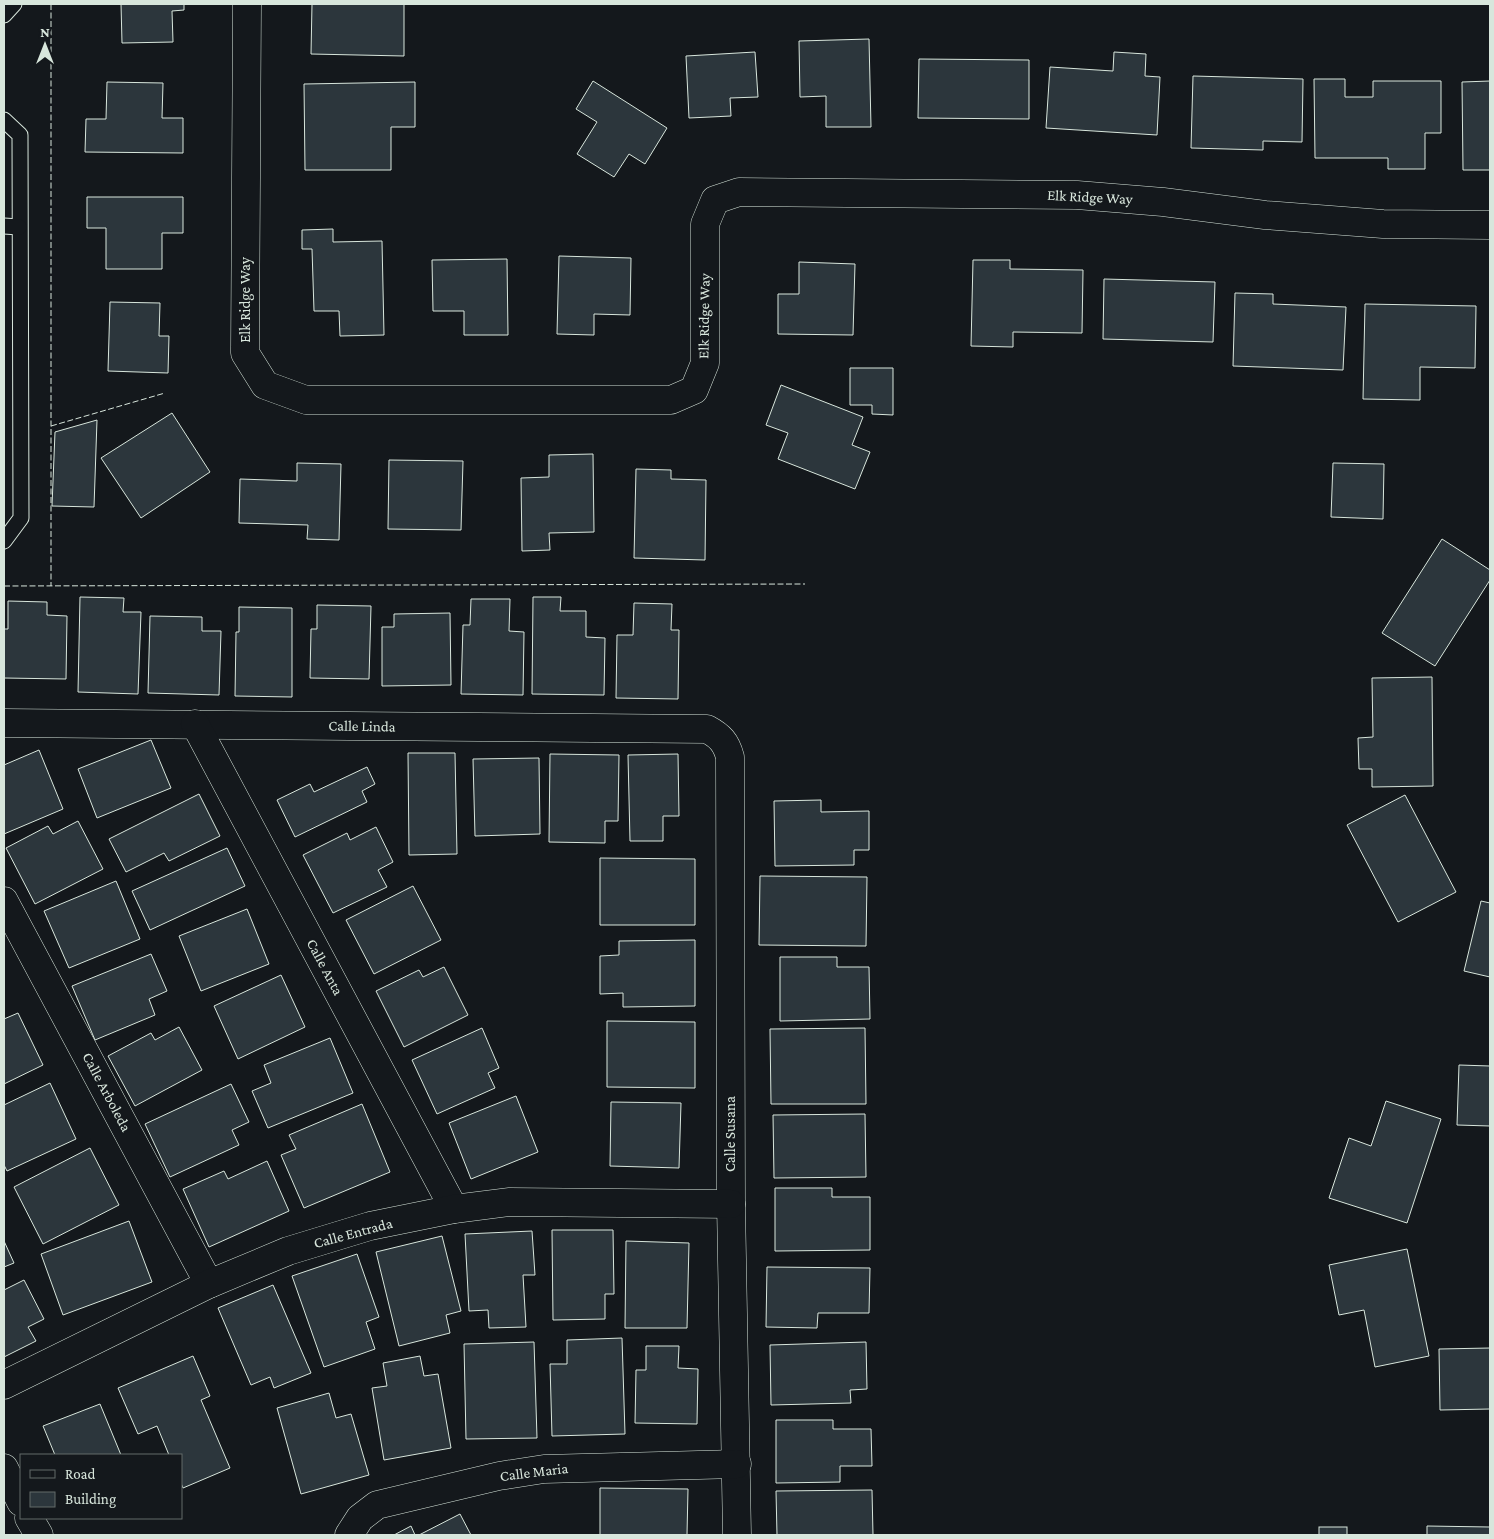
<svg xmlns="http://www.w3.org/2000/svg" width="1494" height="1539" font-family="'Crimson Pro',serif">
<style>
.building{fill:#2c363c;stroke:#d8e6dc}
.lines{fill:none;stroke-linecap:round;stroke-linejoin:round}
.lane-casing{stroke:#d8e6dc;stroke-width:17}
.street-casing{stroke:#d8e6dc;stroke-width:29}
.lane{stroke:#14181c;stroke-width:15}
.street{stroke:#14181c;stroke-width:28}
.fence{stroke:#d8e6dc;stroke-width:1;stroke-dasharray:6 2.5;stroke-linecap:butt}
.labels{text-anchor:middle;dominant-baseline:central;stroke-width:4;stroke-linejoin:round;paint-order:stroke}
.street-label{font-size:15px;fill:#d8e6dc;stroke:#14181c}
</style>
<rect width="100%" height="100%" fill="#14181c"/>
<!-- building -->
<g class="building">
<polygon points="121,4 184,4 184,10 172,11 173,42 122,43"/>
<polygon points="312,4 404,4 404,56 311,54"/>
<polygon points="869,39 871,127 826,127 826,96 800,97 799,41"/>
<polygon points="755,52 758,97 730,98 731,116 689,118 686,56"/>
<polygon points="1114,52 1146,54 1145,76 1160,77 1157,135 1046,128 1050,67 1113,71"/>
<polygon points="919,59 1029,60 1029,119 918,118"/>
<polygon points="1193,76 1303,79 1302,142 1263,141 1263,150 1191,148"/>
<polygon points="1314,79 1345,79 1345,97 1373,97 1373,81 1441,81 1441,133 1425,133 1425,169 1388,169 1388,158 1315,158"/>
<polygon points="593,81 667,128 645,164 629,154 614,177 577,154 597,122 576,109"/>
<polygon points="1490,81 1490,170 1463,170 1462,82"/>
<polygon points="107,82 163,83 162,118 183,118 183,153 85,152 86,119 106,119"/>
<polygon points="415,82 415,127 391,127 391,170 305,170 304,84"/>
<polygon points="87,197 183,197 183,233 162,233 162,269 106,269 106,228 87,228"/>
<polygon points="333,229 333,242 382,241 384,335 340,336 339,311 314,311 312,249 302,249 302,230"/>
<polygon points="559,256 631,258 630,315 594,314 594,335 557,334"/>
<polygon points="507,259 508,335 464,335 464,311 433,311 432,260"/>
<polygon points="973,260 1010,260 1010,269 1083,270 1082,333 1013,332 1013,347 971,346"/>
<polygon points="799,262 855,264 853,335 778,334 778,294 799,294"/>
<polygon points="1104,279 1215,282 1213,342 1103,339"/>
<polygon points="1235,293 1273,294 1273,304 1346,307 1343,370 1233,366"/>
<polygon points="110,302 160,303 159,336 169,336 168,373 108,371"/>
<polygon points="1365,304 1476,306 1475,368 1420,367 1420,400 1363,399"/>
<polygon points="850,368 893,368 893,415 872,414 872,405 850,405"/>
<polygon points="781,385 863,417 852,445 870,452 855,489 778,459 788,433 766,425"/>
<polygon points="172,413 210,472 141,518 101,458"/>
<polygon points="97,420 94,507 52,506 55,432"/>
<polygon points="593,454 594,532 549,533 550,550 522,551 521,478 549,477 549,455"/>
<polygon points="389,460 463,461 461,530 388,529"/>
<polygon points="297,463 341,464 339,540 307,539 308,525 239,523 240,479 297,481"/>
<polygon points="1333,463 1384,464 1383,519 1331,517"/>
<polygon points="636,469 671,470 671,479 706,480 705,560 634,558"/>
<polygon points="1442,539 1490,570 1490,580 1435,666 1382,633"/>
<polygon points="80,597 124,598 123,612 141,612 138,694 78,692"/>
<polygon points="533,597 561,597 560,611 586,611 586,637 605,638 604,695 532,694"/>
<polygon points="471,599 510,599 509,631 524,632 523,695 461,694 463,625 470,625"/>
<polygon points="8,601 47,602 47,615 67,616 66,679 4,678 4,629 8,629"/>
<polygon points="634,603 672,604 671,630 679,630 678,699 616,698 617,635 633,635"/>
<polygon points="317,605 371,606 369,679 310,678 311,629 317,629"/>
<polygon points="239,607 292,608 292,697 235,696 236,632 239,632"/>
<polygon points="450,613 451,685 382,686 382,627 394,627 394,614"/>
<polygon points="150,616 202,617 202,631 221,631 219,695 148,693"/>
<polygon points="1432,677 1433,786 1372,787 1372,769 1359,769 1358,738 1373,737 1372,678"/>
<polygon points="151,740 171,788 97,818 78,769"/>
<polygon points="39,750 63,809 4,834 4,765"/>
<polygon points="408,753 455,753 457,854 409,855"/>
<polygon points="550,754 619,755 618,821 605,821 605,843 549,842"/>
<polygon points="678,754 679,816 663,816 663,841 630,841 628,755"/>
<polygon points="539,758 540,834 475,836 473,759"/>
<polygon points="367,767 375,784 362,791 367,802 295,837 277,800 310,784 314,792"/>
<polygon points="199,794 220,836 169,861 164,853 126,872 109,839"/>
<polygon points="1405,795 1456,892 1398,922 1347,825"/>
<polygon points="821,800 821,812 869,811 869,850 854,850 854,865 775,866 774,801"/>
<polygon points="78,821 103,869 35,904 6,848 48,826 53,834"/>
<polygon points="376,827 393,862 378,870 387,887 333,913 303,855 347,833 350,840"/>
<polygon points="227,848 245,886 150,930 132,891"/>
<polygon points="600,858 695,859 695,925 600,925"/>
<polygon points="760,876 867,877 866,946 759,945"/>
<polygon points="116,881 140,939 69,968 44,911"/>
<polygon points="413,886 441,940 374,974 346,920"/>
<polygon points="1481,901 1490,903 1490,977 1464,971"/>
<polygon points="247,909 269,964 201,991 179,936"/>
<polygon points="695,940 695,1006 623,1007 623,993 600,994 600,956 619,955 619,941"/>
<polygon points="151,954 167,991 149,999 155,1015 95,1040 72,986"/>
<polygon points="780,957 837,957 837,967 869,967 870,1019 780,1021"/>
<polygon points="444,967 468,1015 404,1047 376,991 419,970 423,977"/>
<polygon points="281,975 305,1027 238,1059 214,1006"/>
<polygon points="18,1013 43,1065 4,1084 4,1019"/>
<polygon points="607,1021 695,1022 695,1088 607,1087"/>
<polygon points="179,1027 202,1070 135,1106 108,1056 151,1033 155,1040"/>
<polygon points="482,1028 499,1068 488,1073 495,1088 437,1114 412,1060"/>
<polygon points="865,1028 866,1104 771,1104 770,1029"/>
<polygon points="330,1038 353,1093 268,1128 252,1091 271,1083 264,1065"/>
<polygon points="1459,1065 1490,1066 1490,1126 1457,1125"/>
<polygon points="50,1083 76,1139 7,1171 4,1165 4,1105"/>
<polygon points="231,1084 249,1122 232,1130 239,1145 170,1177 145,1124"/>
<polygon points="516,1096 538,1152 471,1179 449,1123"/>
<polygon points="1386,1101 1441,1119 1407,1223 1329,1198 1349,1138 1371,1146"/>
<polygon points="611,1102 681,1103 679,1168 610,1166"/>
<polygon points="362,1104 390,1172 304,1208 281,1155 296,1149 289,1135"/>
<polygon points="865,1114 866,1177 774,1178 773,1115"/>
<polygon points="90,1148 119,1205 43,1244 14,1187"/>
<polygon points="267,1161 289,1211 209,1247 183,1189 224,1171 228,1179"/>
<polygon points="775,1188 832,1188 832,1197 870,1197 870,1250 775,1251"/>
<polygon points="129,1221 152,1282 63,1315 41,1254"/>
<polygon points="552,1230 613,1230 614,1294 605,1294 605,1319 553,1320"/>
<polygon points="532,1231 535,1275 523,1275 526,1327 489,1328 488,1310 469,1311 465,1234"/>
<polygon points="442,1236 461,1311 446,1315 450,1333 399,1346 376,1252"/>
<polygon points="4,1241 14,1263 4,1267"/>
<polygon points="626,1241 689,1243 687,1328 625,1328"/>
<polygon points="1407,1249 1429,1356 1375,1367 1364,1310 1339,1315 1329,1265"/>
<polygon points="357,1254 379,1317 366,1322 375,1349 324,1367 292,1276"/>
<polygon points="767,1267 870,1268 869,1313 818,1313 817,1328 766,1327"/>
<polygon points="24,1280 44,1319 28,1327 36,1341 4,1357 4,1290"/>
<polygon points="273,1285 311,1373 274,1388 270,1377 251,1385 218,1308"/>
<polygon points="622,1338 625,1434 552,1436 550,1364 567,1364 567,1340"/>
<polygon points="534,1342 537,1438 466,1439 464,1344"/>
<polygon points="866,1342 867,1389 850,1390 851,1403 771,1405 770,1345"/>
<polygon points="646,1346 679,1346 678,1368 698,1369 697,1424 635,1423 636,1370 646,1370"/>
<polygon points="1490,1348 1490,1409 1440,1410 1439,1349"/>
<polygon points="193,1356 210,1396 201,1400 230,1468 183,1488 181,1483 181,1455 169,1455 157,1426 138,1434 118,1388"/>
<polygon points="420,1356 424,1376 438,1374 451,1448 384,1460 372,1388 387,1386 383,1363"/>
<polygon points="329,1393 336,1418 351,1414 369,1475 301,1494 277,1408"/>
<polygon points="100,1404 121,1455 55,1455 43,1426"/>
<polygon points="776,1420 833,1420 833,1429 871,1429 872,1466 840,1466 840,1482 776,1483"/>
<polygon points="600,1488 688,1489 687,1535 600,1535"/>
<polygon points="872,1490 873,1535 777,1535 776,1491"/>
<polygon points="460,1514 471,1535 419,1535"/>
<polygon points="411,1526 415,1535 394,1535"/>
<polygon points="1427,1526 1490,1527 1490,1535 1427,1535"/>
<rect x="1319" y="1527" width="28" height="8"/>
</g>
<g class="lines">
<!-- lane casing -->
<g class="lane-casing">
<g id="lane">
<polyline points="4,15 14,4"/>
<polyline points="4,120 20,135 21,518 4,541"/>
<polyline points="4,226 19,227"/>
</g>
</g>
<!-- street casing -->
<g class="street-casing">
<g id="street">
<polyline points="247,4 245,353 265,385 306,400 671,400 694,390 705,363 705,224 715,200 739,192 1077,195 1163,202 1265,215 1383,224 1490,225"/>
<path d="M4 723 707 729C720 736 726 742 730 757L731 1204 737 1535"/>
<polyline points="195,724 454,1209"/>
<polyline points="4,901 209,1284"/>
<polyline points="4,1385 209,1284 288,1251 370,1226 454,1209 510,1202 731,1204"/>
<polyline points="4,1468 21,1502"/>
<polyline points="29,1518 39,1535"/>
<polyline points="349,1535 360,1518 377,1505 499,1476 544,1469 737,1464"/>
</g>
</g>
<!-- lane -->
<use href="#lane" class="lane"/>
<!-- street -->
<use href="#street" class="street"/>
<!-- fence -->
<g class="fence">
<polyline points="51,4 51,586"/>
<polyline points="51,426 165,393"/>
<polyline points="4,586 805,584"/>
</g>
</g>
<g class="labels">
<!-- street labels -->
<g class="street-label">
<text transform="translate(1090 197) rotate(3)">Elk Ridge Way</text>
<text transform="translate(245 300) rotate(-90)">Elk Ridge Way</text>
<text transform="translate(704 316) rotate(-89)">Elk Ridge Way</text>
<text transform="translate(362 726) rotate(1)">Calle Linda</text>
<text transform="translate(325 967) rotate(62)">Calle Anta</text>
<text transform="translate(107 1092) rotate(62)">Calle Arboleda</text>
<text transform="translate(730 1134) rotate(-90)">Calle Susana</text>
<text transform="translate(353 1233) rotate(-15)">Calle Entrada</text>
<text transform="translate(534 1472) rotate(-7)">Calle Maria</text>
</g>
</g>
<!-- border -->
<rect width="1494" height="1539" fill="none" stroke="#d8e6dc" stroke-width="10"/>
<!-- legend -->
<rect x="20" y="1454" width="162" height="65" fill="#14181c" stroke="#626a69"/>
<rect x="30" y="1470" width="25" height="8" fill="#14181c" stroke="#626a69"/>
<text x="65" y="1479" font-size="15" fill="#d8e6dc">Road</text>
<rect x="30" y="1492" width="25" height="15" fill="#2c363c" stroke="#626a69"/>
<text x="65" y="1504" font-size="15" fill="#d8e6dc">Building</text>
<!-- north arrow -->
<g transform="translate(45 45)" stroke="#14181c" stroke-width="4" paint-order="stroke">
<path d="M0-4L9 19L0 12L-9 19Z" fill="#d8e6dc"/>
<text y="-8" font-size="14" font-weight="bold" text-anchor="middle" fill="#d8e6dc">N</text>
</g>
</svg>
